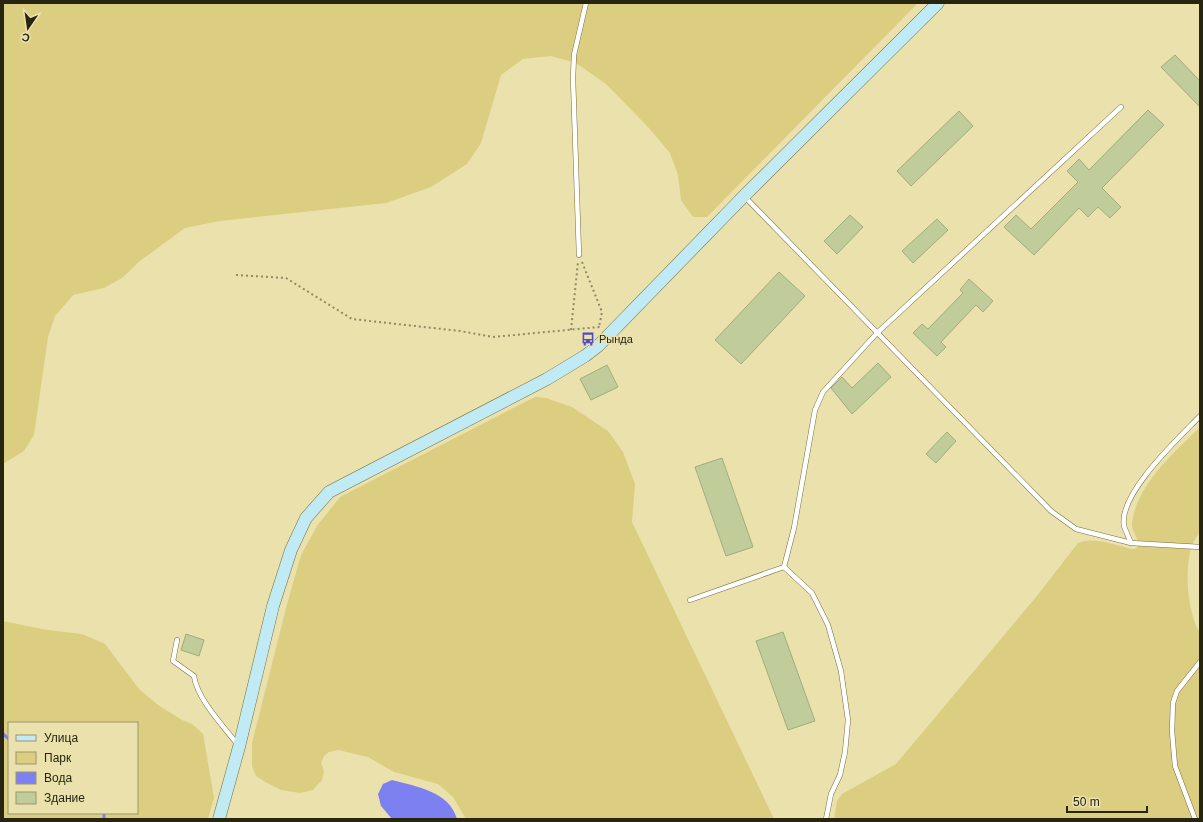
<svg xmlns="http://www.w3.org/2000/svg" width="1203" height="822" font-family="Arial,sans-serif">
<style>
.green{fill:#dbce80;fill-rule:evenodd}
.water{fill:#7d80f0}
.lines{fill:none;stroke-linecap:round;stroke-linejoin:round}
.stream{stroke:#7d80f0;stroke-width:3}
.building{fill:#c0cd9b;stroke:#a0ad7c}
.lane-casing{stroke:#776e3e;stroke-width:5.5}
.secondary-casing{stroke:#776e3e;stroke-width:13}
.path{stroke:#908a64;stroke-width:2;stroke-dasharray:2 3;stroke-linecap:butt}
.lane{stroke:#fff;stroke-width:4.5}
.secondary{stroke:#c0eaf4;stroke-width:12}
.labels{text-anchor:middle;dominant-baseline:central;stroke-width:3;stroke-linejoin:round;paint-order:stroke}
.poi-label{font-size:11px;fill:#272410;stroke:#eae1ad;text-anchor:start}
</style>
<rect width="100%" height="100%" fill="#eae1ad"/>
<!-- green -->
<g class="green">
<polygon points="3,3 918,3 707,217 693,217 681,200 678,175 670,153 648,127 606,84 576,63 551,56 523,59 501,75 481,143 467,164 431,187 386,203 220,221 185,228 140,261 122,278 104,288 73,295 55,316 48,337 34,435 24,451 3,464"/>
<polygon points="535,397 546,398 572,407 608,431 623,452 635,484 632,522 774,819 466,819 453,797 438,784 394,772 368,757 338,750 329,752 324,756 321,763 324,771 322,780 313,790 300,793 281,790 267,783 256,776 252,766 252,743 286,608 301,555 317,526 340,497"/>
<path d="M1200 427V531C1198 536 1194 540 1192 545 1184 568 1187 613 1200 633V819H834L837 801 842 794 896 764 1036 597 1078 543C1094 536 1115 545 1131 549H1135L1138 546C1139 537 1131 531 1132 523 1137 484 1174 453 1200 427Z"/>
<path d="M3 621 47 630 82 634 105 644 139 689 158 705 182 720 192 724 203 734 214 798 208 819H3ZM9 723H137V813H9Z"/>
</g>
<!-- water -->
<path class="water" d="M392 780C417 787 449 791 457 819H392L381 806 378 794 383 784Z"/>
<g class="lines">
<!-- stream -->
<g class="stream">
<polyline points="3,734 9,739"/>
<polyline points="104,819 104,813"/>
</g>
</g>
<!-- building -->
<g class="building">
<polygon points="1175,55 1200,81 1200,107 1161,67"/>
<polygon points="1148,110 1164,125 1102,188 1121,207 1110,218 1098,207 1088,217 1079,208 1034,255 1004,227 1016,215 1031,229 1078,182 1067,171 1079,159 1089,170"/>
<polygon points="959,111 973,126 911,186 897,171"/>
<polygon points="850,215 863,227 837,254 824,241"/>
<polygon points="937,219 948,230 913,263 902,251"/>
<polygon points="779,272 805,296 741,364 715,340"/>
<polygon points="969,279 993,301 983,312 976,305 941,342 946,347 937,356 913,333 922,324 928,329 963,293 960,290"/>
<polygon points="878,363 891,377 852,414 831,388 842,377 852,388"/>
<polygon points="607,365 618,387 591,400 580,379"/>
<polygon points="947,432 956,441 936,463 926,454"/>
<polygon points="722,458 753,547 726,556 695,467"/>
<polygon points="783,632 815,721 788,730 756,641"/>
<polygon points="186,634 204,640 199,656 181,650"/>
</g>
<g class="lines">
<!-- lane casing -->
<g class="lane-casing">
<g id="lane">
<polyline points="744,196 1051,511 1076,529 1131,543"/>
<polyline points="579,255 573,78 574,55 586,3"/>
<path d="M1200 416C1179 438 1118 494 1124 526 1126 532 1129 538 1131 543L1200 547"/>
<polyline points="784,567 812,593 828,625 841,671 848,720 845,752 840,775 831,794 826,819"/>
<polyline points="690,600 784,567 794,528 815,410 823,392 877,333 1121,107"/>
<path d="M177 640 173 661 194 676C197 699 224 727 238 745"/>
<polyline points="1195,819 1175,766 1172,731 1173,703 1177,691 1200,662"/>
</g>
</g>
<!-- secondary casing -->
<g class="secondary-casing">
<polyline id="secondary" points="219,819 239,747 273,606 291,550 306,518 329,492 547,379 585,356 598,346 744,196 938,3"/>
</g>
<!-- path -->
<g class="path">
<polyline points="582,262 602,312 599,327"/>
<polyline points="236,275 286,278 352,319 460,331 493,337 599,327 601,328"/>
<polyline points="571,330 578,262"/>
</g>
<!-- lane -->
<use href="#lane" class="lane"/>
<!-- secondary -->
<use href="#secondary" class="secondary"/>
</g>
<!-- icons -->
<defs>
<g id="bus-bare" transform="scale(1.08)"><path d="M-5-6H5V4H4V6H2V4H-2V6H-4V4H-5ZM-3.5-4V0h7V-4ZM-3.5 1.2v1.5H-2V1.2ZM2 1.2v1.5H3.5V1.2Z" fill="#534dc4" stroke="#eae1ad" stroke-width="2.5" paint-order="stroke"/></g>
</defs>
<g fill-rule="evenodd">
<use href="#bus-bare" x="588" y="339"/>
</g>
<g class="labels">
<!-- poi labels -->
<g class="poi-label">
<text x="599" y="339">Рында</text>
</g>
</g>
<!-- border -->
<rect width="1203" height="822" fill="none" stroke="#272410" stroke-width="8"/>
<!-- legend -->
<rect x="8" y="722" width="130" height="92" fill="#eae1ad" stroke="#9c956e"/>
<rect x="16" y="735" width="20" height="6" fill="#c0eaf4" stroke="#9c956e"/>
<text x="44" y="742" font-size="12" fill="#272410">Улица</text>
<rect x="16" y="752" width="20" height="12" fill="#dbce80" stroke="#9c956e"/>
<text x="44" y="762" font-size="12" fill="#272410">Парк</text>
<rect x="16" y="772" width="20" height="12" fill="#7d80f0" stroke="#9c956e"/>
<text x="44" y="782" font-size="12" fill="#272410">Вода</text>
<rect x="16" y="792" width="20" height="12" fill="#c0cd9b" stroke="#9c956e"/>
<text x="44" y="802" font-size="12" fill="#272410">Здание</text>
<!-- north arrow -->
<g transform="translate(28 28) rotate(193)" stroke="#eae1ad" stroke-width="3" paint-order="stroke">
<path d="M0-3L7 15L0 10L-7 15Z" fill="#272410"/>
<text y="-6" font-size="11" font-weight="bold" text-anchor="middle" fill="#272410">С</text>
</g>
<!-- scale -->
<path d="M1067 806v6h80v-6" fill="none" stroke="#272410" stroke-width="2"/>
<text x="1073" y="806" font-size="12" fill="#272410" stroke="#eae1ad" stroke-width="3" paint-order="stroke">50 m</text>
</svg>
